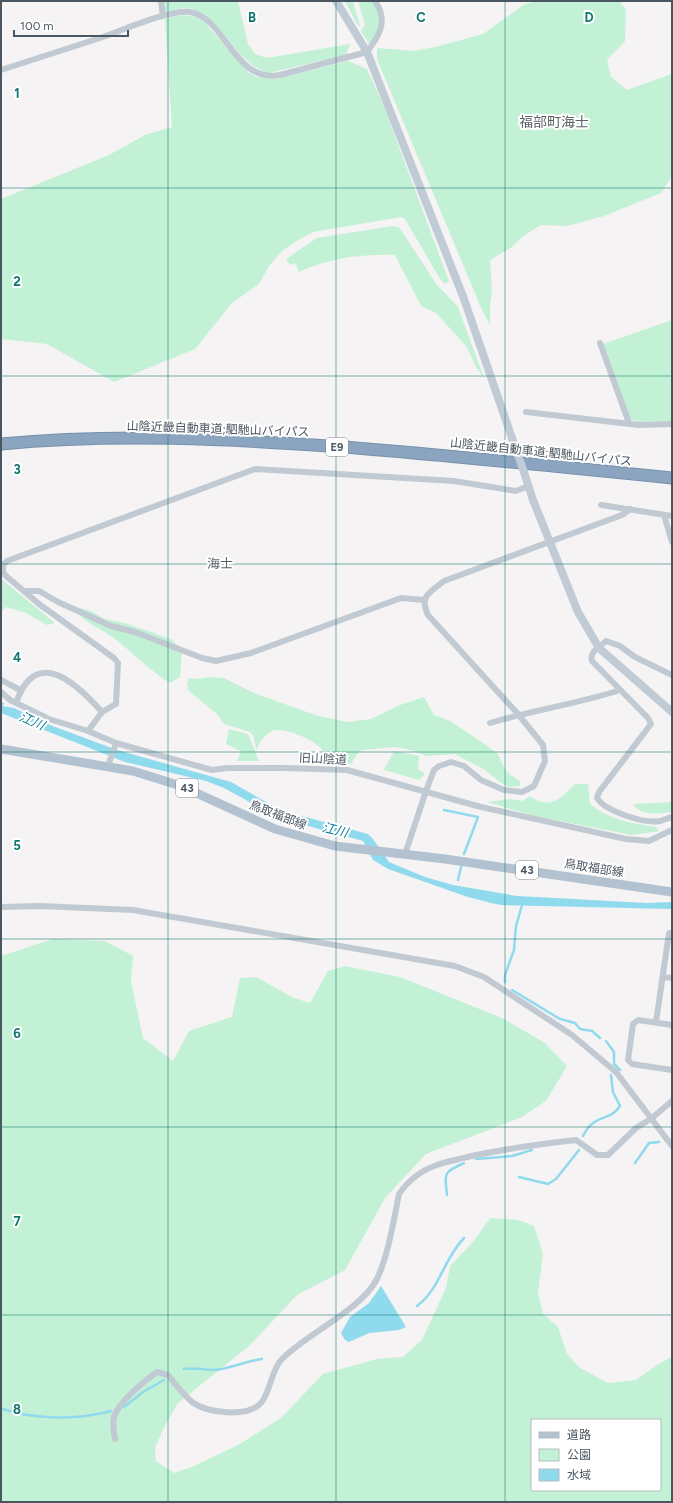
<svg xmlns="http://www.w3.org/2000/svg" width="673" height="1503" font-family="Figtree,'Noto Sans JP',sans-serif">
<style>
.green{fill:#c3f1d5;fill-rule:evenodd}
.water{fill:#90daee}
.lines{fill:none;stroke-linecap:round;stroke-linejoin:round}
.stream{stroke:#90daee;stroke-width:2.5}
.highway-casing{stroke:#7690ad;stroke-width:13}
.street{stroke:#c1cad2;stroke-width:6}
.secondary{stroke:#c1cbd6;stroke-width:8}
.primary{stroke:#b3c2d1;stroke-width:9}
.highway{stroke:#8ba5c1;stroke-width:11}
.secondary-bridge{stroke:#c1cbd6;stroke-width:8}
.grid{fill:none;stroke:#0f766e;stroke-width:1;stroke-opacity:0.55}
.labels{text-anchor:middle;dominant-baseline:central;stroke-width:4;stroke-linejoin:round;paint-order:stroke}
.shield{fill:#fff;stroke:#808990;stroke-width:1}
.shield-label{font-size:11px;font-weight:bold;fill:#4a5661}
.street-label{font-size:12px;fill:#4a5661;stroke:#fff}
.neighbourhood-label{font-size:13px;fill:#5f6368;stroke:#fff}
.water-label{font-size:13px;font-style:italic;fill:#0c7c9b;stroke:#fff}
.quarter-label{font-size:14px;fill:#5f6368;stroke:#fff}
.grid-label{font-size:13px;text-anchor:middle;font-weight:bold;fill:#0f766e;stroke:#fff;stroke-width:4;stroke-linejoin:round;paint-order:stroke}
</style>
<rect width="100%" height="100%" fill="#f5f3f3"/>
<!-- green -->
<g class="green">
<path d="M164 1H238L248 44 255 54 267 58 350 44 346 55 268 73C234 63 223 17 192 9 183 7 174 10 165 12Z"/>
<polygon points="345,1 353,1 360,26 358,26"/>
<path d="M358 1H372C384 19 381 28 369 44L361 31 365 25Z"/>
<polygon points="538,1 619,1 626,10 625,41 607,60 611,77 627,90 672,74 672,176 661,193 604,216 567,226 541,225 522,237 512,247 490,260 492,292 490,304 490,325 482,310 377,59 377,48 413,51 435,47 483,34 525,4"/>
<polygon points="182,15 197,17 205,23 249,73 257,77 276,79 348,61 367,69 383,104 449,281 445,284 440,279 405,219 401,217 313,232 298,240 282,251 269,266 259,284 232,303 195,349 114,382 47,344 1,339 1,199 109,155 145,135 172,127 165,19"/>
<path d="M392 226 399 227 437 285 458 307 484 378 476 367 467 347 436 313 421 306 395 255C362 254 329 258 299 272L295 263 290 265 286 259 317 238Z"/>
<polygon points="672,320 672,421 637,422 630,419 603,344"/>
<polygon points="1,579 55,623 47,625 26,613 6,607 1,611"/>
<path d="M73 606 91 611 105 619 124 623 154 633 172 640 182 650 180 677 170 683C149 670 133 653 114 638 100 628 81 622 73 606Z"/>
<path d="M210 677 224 678 254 693 318 716 348 722 371 719 400 705 424 697 434 715 450 721 486 745 498 754 504 768 509 774 520 781V786L510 787 501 783 485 770 455 754 427 756 411 750 394 747 363 750 357 754 351 764 325 756C324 754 323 750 321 748 312 739 283 726 272 731 263 736 260 742 256 750L254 737 250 732 224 724 218 715 189 691 187 685 189 678 196 679Z"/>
<polygon points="229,729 248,734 259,761 237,761 241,751 226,744"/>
<polygon points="394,751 419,756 418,769 425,774 419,780 384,770"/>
<path d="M575 784H588L590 804C609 820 632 823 656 827L659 831 632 835 534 816 487 802 510 799 522 801 530 796C550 811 561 798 575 784Z"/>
<path d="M672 802V812C659 814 641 816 633 804Z"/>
<path d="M53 939 105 941 133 956 131 981 143 1038 173 1061 189 1031 232 1017 240 978 256 977 294 998 310 1003 328 971 345 966 400 977 502 1018 545 1043 567 1066 546 1101 522 1117 426 1154 385 1198 345 1270 297 1295 249 1346 178 1403 164 1427 155 1448 156 1461 174 1473 192 1467 238 1445 281 1418 323 1374 377 1359 403 1357 422 1340 446 1288 450 1266 474 1241 490 1218 518 1220 534 1226 543 1254 538 1293 543 1314 558 1327 567 1354 580 1368 608 1383 636 1380 657 1365 672 1357V1502H1V956ZM532 1420H660V1490H532Z"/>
</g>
<!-- water -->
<g class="water">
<polygon points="1,702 4,703 3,706 14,708 50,725 117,750 231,782 280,810 368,834 373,839 389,862 425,877 453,885 517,896 647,903 672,902 672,909 501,905 491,903 468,897 388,869 373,860 363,841 279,818 224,788 206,781 125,762 1,713"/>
<polygon points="381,1286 406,1327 399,1330 369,1333 349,1342 345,1340 341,1333 350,1317 369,1303"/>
</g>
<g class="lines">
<!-- stream -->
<g class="stream">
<polyline points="444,810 478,817 464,854"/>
<polyline points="458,880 461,867"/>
<polyline points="505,982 505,975 514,950 516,926 523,902"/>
<polyline points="512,990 560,1019 575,1023 580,1029 592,1031 600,1038"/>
<polyline points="606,1041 614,1052 614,1064 620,1070"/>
<path d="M583 1136C595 1112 609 1123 620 1106L613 1092 611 1075"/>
<polyline points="476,1159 512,1156 532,1150"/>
<polyline points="635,1163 649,1143 659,1142"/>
<polyline points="519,1177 548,1184 556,1179 579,1150"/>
<path d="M447 1195C445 1173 442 1173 464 1163"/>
<path d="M417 1306C440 1289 444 1258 464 1238"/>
<path d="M184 1369C196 1367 201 1370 212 1370 226 1370 246 1361 262 1359"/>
<polyline points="124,1407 143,1392 164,1380"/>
<path d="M1 1409C6 1409 11 1412 16 1413 47 1419 81 1419 111 1411"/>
</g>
<!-- highway casing -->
<g class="highway-casing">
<path id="highway" d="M1 444C116 433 231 439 345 447 454 456 563 467 672 478"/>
</g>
<!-- street -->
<g class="street">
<polyline points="161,1 163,16"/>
<path d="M1 70C35 59 69 48 103 37 123 30 171 9 190 12 227 19 233 83 280 75L367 52C379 36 389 21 375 1"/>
<polyline points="600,343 629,423"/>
<polyline points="526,412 639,425 672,424"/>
<polyline points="601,505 672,516"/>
<polyline points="664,515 672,542"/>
<polyline points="25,591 39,591 58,602 111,626 135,632 202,658 216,661 251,653 401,598 424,600"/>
<path d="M672 675 635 657 620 646 606 641C600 647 589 651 592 661L648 718 651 724 599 792 597 798C605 811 644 824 660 821 664 820 668 818 672 817"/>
<polyline points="1,680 20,690"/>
<polyline points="1,692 10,700 49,719 88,731 116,743 212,770 227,768 285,768 347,770 481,807 626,839 649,841 672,830"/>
<path d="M16 703C36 645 76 683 102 712"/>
<path d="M490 723C533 710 577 704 620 690"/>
<polyline points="88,731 102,712 116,704 118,663 114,658 39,604 5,575 3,572 3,565 7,561 255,469 454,481 516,491 529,486"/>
<polyline points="108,766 116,743"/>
<path d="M405 854 426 791 434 770 439 766 451 762 464 766 481 780 504 790 522 792 534 786 545 761 543 745 518 714 428 615C419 596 429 593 444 581L622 515 630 509"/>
<polyline points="1,907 40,906 133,910 455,966 484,977 572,1035 616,1072 672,1146"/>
<polyline points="663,977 672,978"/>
<polyline points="656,1022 669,933 672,934"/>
<polyline points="672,1025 638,1020 633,1024 628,1060 632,1064 672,1070"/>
<path d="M115 1439C114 1432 112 1423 114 1417 118 1403 144 1381 157 1372L168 1375C175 1384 183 1394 192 1402 207 1413 247 1418 261 1403 271 1391 271 1370 282 1359 306 1334 361 1310 377 1279 388 1256 394 1219 399 1194 408 1181 422 1170 437 1165 447 1161 457 1160 467 1157 503 1149 540 1144 576 1140L597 1155H608L636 1128 652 1118 672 1101"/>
</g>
<!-- secondary -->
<g class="secondary">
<polyline points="336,1 367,52 464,299 513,441"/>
<polyline points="524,472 533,500 578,612 599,648 672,712"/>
</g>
<!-- primary -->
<polyline class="primary" points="1,749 133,771 181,786 275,829 335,846 445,859 672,892"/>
<!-- highway -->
<use href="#highway" class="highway"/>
<!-- secondary-bridge -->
<polyline class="secondary-bridge" points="513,441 524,472"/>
</g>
<!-- grid -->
<path class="grid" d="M168 1V1502M336 1V1502M505 1V1502M1 188H672M1 376H672M1 564H672M1 752H672M1 939H672M1 1127H672M1 1315H672"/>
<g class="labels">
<!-- shield labels -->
<g class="shield">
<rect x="326" y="438" width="22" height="18" rx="3"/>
<rect x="176" y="779" width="22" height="18" rx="3"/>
<rect x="516" y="861" width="22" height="18" rx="3"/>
</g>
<g class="shield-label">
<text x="337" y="447">E9</text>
<text x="187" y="788">43</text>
<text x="527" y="870">43</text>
</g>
<!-- street labels -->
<g class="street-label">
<text transform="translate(218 429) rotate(2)">山陰近畿自動車道;駟馳山バイパス</text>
<text transform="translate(541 452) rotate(6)">山陰近畿自動車道;駟馳山バイパス</text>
<text transform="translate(323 759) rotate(3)">旧山陰道</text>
<text transform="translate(278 815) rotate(21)">鳥取福部線</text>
<text transform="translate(594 868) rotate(9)">鳥取福部線</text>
</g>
<!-- neighbourhood labels -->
<g class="neighbourhood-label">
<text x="220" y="563">海士</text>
</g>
<!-- water labels -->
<g class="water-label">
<text transform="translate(32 721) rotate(24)">江川</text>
<text transform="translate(335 830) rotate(14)">江川</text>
</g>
<!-- quarter labels -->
<g class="quarter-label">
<text x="554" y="122">福部町海士</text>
</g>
</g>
<g class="grid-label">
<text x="252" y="22">B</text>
<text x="421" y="22">C</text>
<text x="589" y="22">D</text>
<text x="17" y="98">1</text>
<text x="17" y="286">2</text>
<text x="17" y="474">3</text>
<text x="17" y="662">4</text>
<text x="17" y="850">5</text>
<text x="17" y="1038">6</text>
<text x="17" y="1226">7</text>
<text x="17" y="1414">8</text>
</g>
<!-- border -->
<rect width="673" height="1503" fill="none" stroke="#4a5661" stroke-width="4"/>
<!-- legend -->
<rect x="531" y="1419" width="130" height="72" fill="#ffffff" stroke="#b7bbc0"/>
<rect x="539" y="1432" width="20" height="6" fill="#b3c2d1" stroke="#b7bbc0"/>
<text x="567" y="1439" font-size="12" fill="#4a5661">道路</text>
<rect x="539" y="1449" width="20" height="12" fill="#c3f1d5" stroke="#b7bbc0"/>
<text x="567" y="1459" font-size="12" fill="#4a5661">公園</text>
<rect x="539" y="1469" width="20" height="12" fill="#90daee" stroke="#b7bbc0"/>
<text x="567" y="1479" font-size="12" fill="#4a5661">水域</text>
<!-- scale -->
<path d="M14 30v6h114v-6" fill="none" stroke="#4a5661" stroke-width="2"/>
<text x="20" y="30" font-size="12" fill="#4a5661" stroke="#ffffff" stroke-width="3" paint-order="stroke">100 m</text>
</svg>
